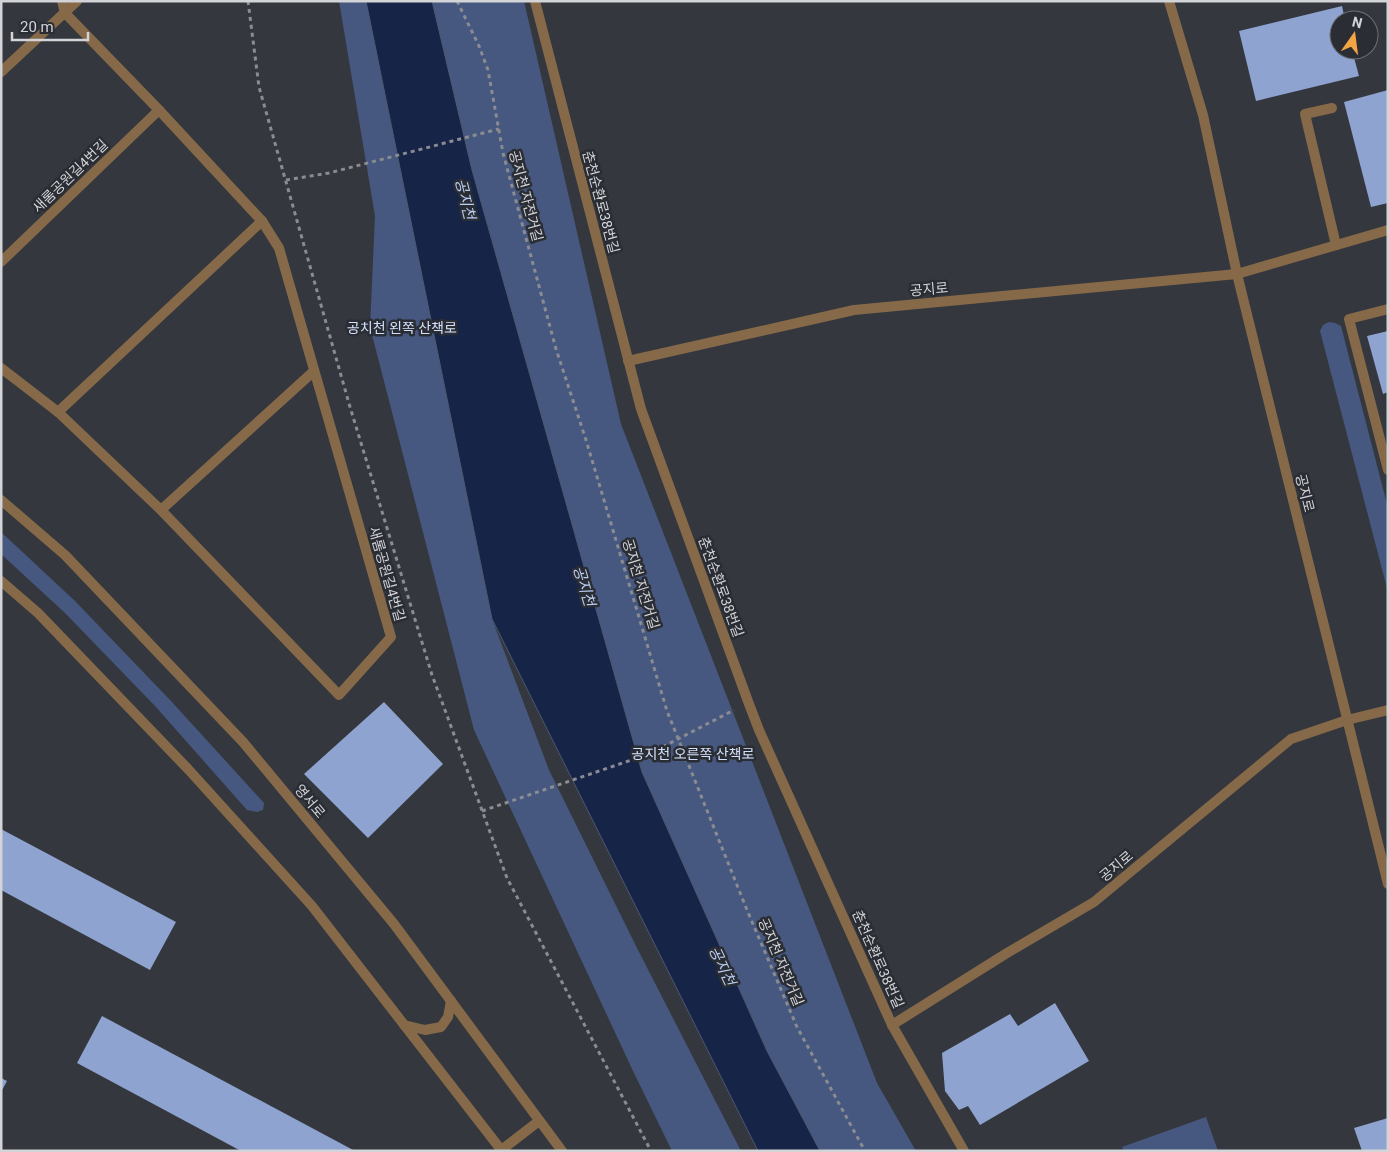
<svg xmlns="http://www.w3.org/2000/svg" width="1389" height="1152" font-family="Roboto,'Noto Sans KR',sans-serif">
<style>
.green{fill:#46587f}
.water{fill:#152447;stroke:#4e5972}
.building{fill:#8ea3cf}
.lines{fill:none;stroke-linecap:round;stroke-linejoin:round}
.path{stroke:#8a8c91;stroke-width:3;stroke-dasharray:4 4;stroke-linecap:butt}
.minor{stroke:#856949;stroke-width:10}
.tertiary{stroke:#856949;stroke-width:10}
.labels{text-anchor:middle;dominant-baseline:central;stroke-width:5;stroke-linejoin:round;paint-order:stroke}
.street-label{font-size:14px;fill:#d2d4d8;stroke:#2a2d33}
.park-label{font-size:14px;fill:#d3e0fb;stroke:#2a2d33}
.water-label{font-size:15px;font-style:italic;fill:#bacdf4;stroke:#2a2d33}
</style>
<rect width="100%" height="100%" fill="#34373d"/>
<!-- green -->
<g class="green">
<polygon points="339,1 366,1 492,619 549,770 637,948 741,1151 672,1151 633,1071 474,730 370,327 375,216"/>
<polygon points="432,1 524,1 621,424 877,1083 916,1151 820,1151 767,1051 642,772 472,170"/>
<polygon points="1329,322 1335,323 1341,326 1388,508 1388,592 1320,331 1323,325"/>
<polygon points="1,532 75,601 171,701 264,803 263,810 257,812 247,810 155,706 65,613 1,554"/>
<polygon points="1206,1117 1218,1151 1124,1151 1122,1147"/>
</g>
<!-- water -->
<polygon class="water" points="366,1 432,1 472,170 642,772 767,1051 820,1151 758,1151 492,619"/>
<!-- building -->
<g class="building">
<polygon points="1342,6 1345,20 1339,20 1339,50 1352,50 1359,76 1256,101 1239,31"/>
<polygon points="1388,90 1388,203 1371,207 1344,102"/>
<polygon points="1388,331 1388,392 1383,394 1367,336"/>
<polygon points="384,702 443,764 368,838 304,774"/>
<polygon points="1,829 176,922 150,970 1,890"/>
<polygon points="1055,1003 1089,1061 980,1125 968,1106 959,1110 945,1091 942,1053 1010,1014 1018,1026"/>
<polygon points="102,1016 355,1151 241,1151 77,1063"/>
<polygon points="1,1078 7,1081 1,1092"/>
<polygon points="1388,1118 1388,1151 1362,1151 1354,1128"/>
</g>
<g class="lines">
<!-- path -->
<g class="path">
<polyline points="248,1 259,87 350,407 432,675 507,878 651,1151"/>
<polyline points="457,1 479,46 488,70 503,153 556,349 586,440 667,711 747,910 797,1027 865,1151"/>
<polyline points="286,180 329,173 499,129"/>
<polyline points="482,811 649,754 734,710"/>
</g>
<!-- minor -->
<g class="minor">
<polyline points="535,1 641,409 749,704 759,730 892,1025 964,1151"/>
<polyline points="1,72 77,1"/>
<polyline points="1332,108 1305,114 1336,245"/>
<polyline points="1,262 159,110"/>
<polyline points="1388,309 1349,319 1388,470"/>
<polyline points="628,361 854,310 1237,274 1388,230"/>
<polyline points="1,368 58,412 161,510 339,695 391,637 279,248 262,221 159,110 65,13 62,1"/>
<polyline points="58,412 262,221"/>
<polyline points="161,510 314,371"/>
<polyline points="892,1025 1007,953 1094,902 1291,739 1347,720 1388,710"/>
<polyline points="500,1151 539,1121"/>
</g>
<!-- tertiary -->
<g class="tertiary">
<polyline points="1169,1 1203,115 1237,274 1388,884"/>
<polyline points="1,500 65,555 243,742 394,924 562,1151"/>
<polyline points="1,581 38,613 188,769 312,906 502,1151"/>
<polyline points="404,1025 425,1030 441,1027 448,1017 451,1001"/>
</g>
</g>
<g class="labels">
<!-- street labels -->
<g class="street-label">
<text transform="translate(70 176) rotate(-44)">새롬공원길4번길</text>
<text transform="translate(526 196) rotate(75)">공지천 자전거길</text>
<text transform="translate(601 202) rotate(75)">춘천순환로38번길</text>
<text transform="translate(929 289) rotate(-5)">공지로</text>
<text transform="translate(1305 493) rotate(76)">공지로</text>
<text transform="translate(387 574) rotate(74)">새롬공원길4번길</text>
<text transform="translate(641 584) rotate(73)">공지천 자전거길</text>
<text transform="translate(721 587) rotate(70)">춘천순환로38번길</text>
<text transform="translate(310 801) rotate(50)">영서로</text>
<text transform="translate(1116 866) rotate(-40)">공지로</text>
<text transform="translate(878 959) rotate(66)">춘천순환로38번길</text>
<text transform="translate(781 962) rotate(67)">공지천 자전거길</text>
</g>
<!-- park labels -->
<g class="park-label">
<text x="402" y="328">공치천 왼쪽 산책로</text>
<text x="693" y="754">공지천 오른쪽 산책로</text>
</g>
<!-- water labels -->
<g class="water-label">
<text transform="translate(465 199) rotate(76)">공지천</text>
<text transform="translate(584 586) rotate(73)">공지천</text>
<text transform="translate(722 966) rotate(65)">공지천</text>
</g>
</g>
<!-- border -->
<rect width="1389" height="1152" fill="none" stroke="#d2d4d8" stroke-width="5"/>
<!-- north arrow -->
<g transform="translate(1354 35) rotate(14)"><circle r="24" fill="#2a2d33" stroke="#6d7075"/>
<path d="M0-4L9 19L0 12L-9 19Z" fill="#f2a542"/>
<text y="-8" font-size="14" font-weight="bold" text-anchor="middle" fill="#d2d4d8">N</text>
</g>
<!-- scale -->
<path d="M12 32v8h76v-8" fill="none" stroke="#d2d4d8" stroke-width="2.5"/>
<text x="20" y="32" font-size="15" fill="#d2d4d8" stroke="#2a2d33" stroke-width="4" paint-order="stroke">20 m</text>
</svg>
